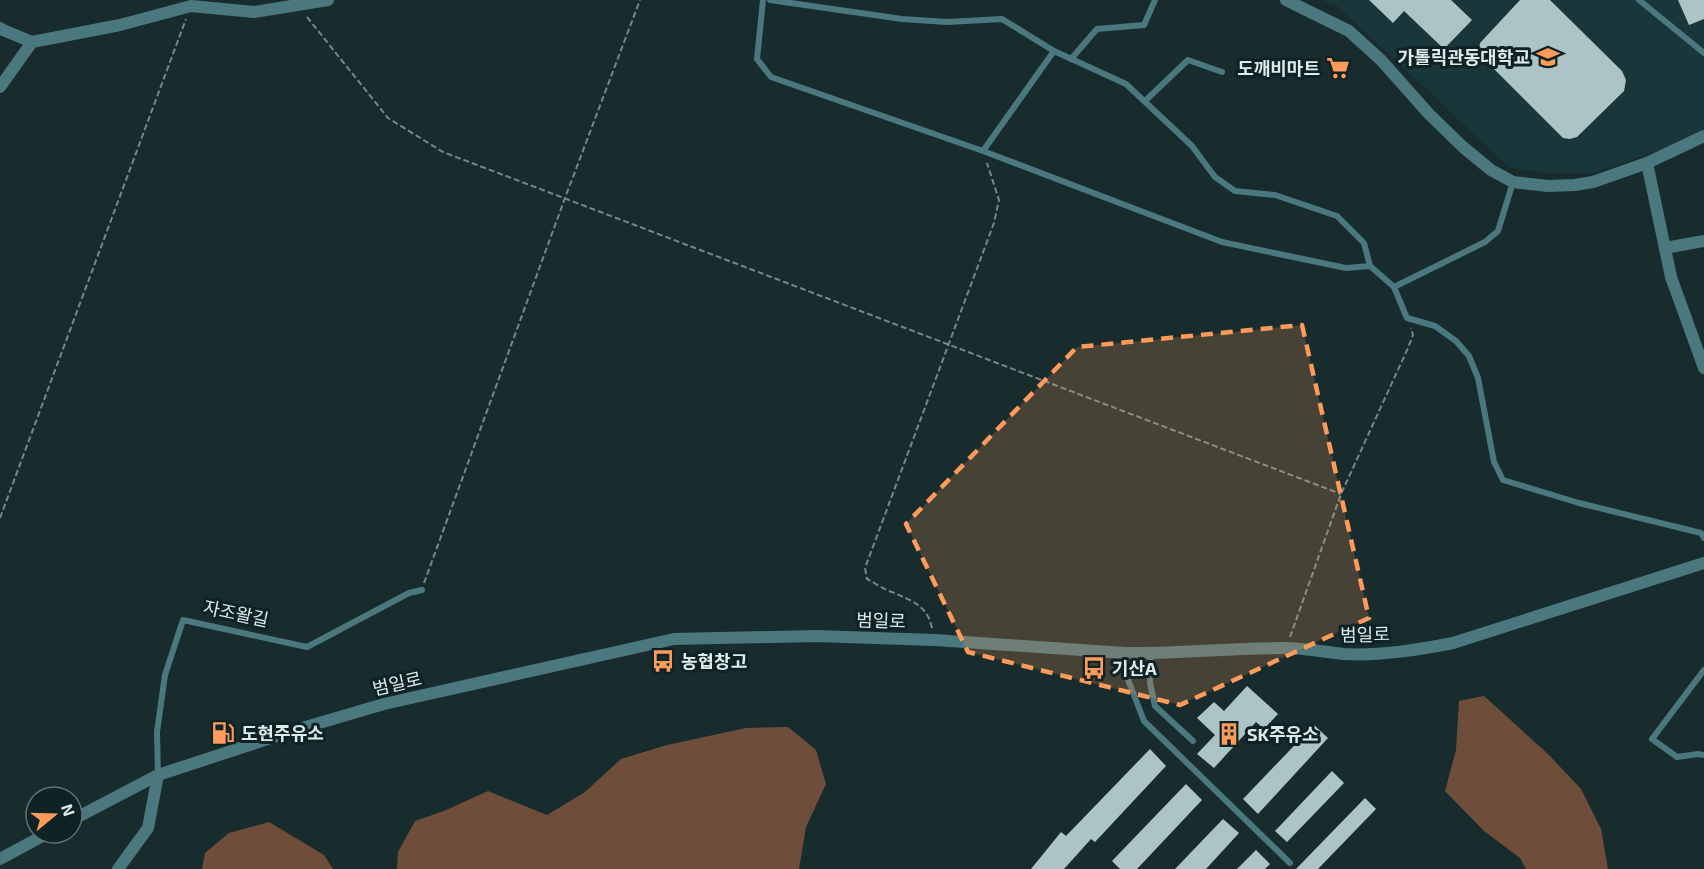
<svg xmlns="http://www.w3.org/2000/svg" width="1704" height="869" font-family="'Exo 2','Noto Sans KR',sans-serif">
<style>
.built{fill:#19363a}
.forest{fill:#6e4e3b}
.building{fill:#adc4c7}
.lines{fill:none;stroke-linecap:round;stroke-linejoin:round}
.path{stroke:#778789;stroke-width:2;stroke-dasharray:6 3;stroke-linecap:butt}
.service{stroke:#4b787f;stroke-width:6}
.minor{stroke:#4b787f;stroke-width:12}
.tertiary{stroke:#4b787f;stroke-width:12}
.marked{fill:#ff9b5a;fill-opacity:0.2;stroke:#ff9b5a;stroke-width:4.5;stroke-dasharray:12 8;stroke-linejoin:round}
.labels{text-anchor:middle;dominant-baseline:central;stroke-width:6;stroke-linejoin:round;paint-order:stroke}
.poi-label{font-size:18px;font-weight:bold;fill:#deeaec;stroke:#0f2224;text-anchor:start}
.street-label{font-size:18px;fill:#deeaec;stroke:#0f2224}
</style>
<rect width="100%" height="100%" fill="#182c2e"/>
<!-- built -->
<polygon class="built" points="1321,0 1704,0 1704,130 1665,148 1594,173 1542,173 1509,167 1336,5"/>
<!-- forest -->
<g class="forest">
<polygon points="1484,696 1549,755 1581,789 1601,829 1608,869 1526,869 1520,858 1484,831 1445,791 1456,750 1459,701"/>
<polygon points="788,727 816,750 826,784 806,827 799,869 397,869 398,852 415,821 444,811 488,791 547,815 585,792 621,759 667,745 746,728"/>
<polygon points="269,822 324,855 333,869 202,869 205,853 229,833"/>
</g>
<!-- building -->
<g class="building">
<polygon points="1369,0 1451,0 1472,20 1444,49 1404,11 1393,23"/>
<polygon points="1520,0 1550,0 1622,71 1626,80 1624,91 1577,137 1570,139 1563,138 1483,58 1479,51 1480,43"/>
<polygon points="1678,0 1704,0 1704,19 1689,25"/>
<polygon points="1247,686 1278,714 1264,729 1256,722 1214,768 1197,754 1215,735 1197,718 1214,702 1224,711"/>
<polygon points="1314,725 1328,738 1258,814 1243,799"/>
<polygon points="1150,749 1166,766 1095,842 1091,839 1064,869 1031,869 1061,832 1066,836"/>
<polygon points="1332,771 1344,783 1287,842 1275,831"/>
<polygon points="1186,784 1202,800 1137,869 1120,869 1112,861"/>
<polygon points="1365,798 1376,809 1318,869 1296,869"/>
<polygon points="1223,819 1239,833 1206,869 1175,869"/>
<polygon points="1256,850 1270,864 1265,869 1237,869"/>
</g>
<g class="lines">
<!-- path -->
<g class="path">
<polyline points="307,17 388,118 443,152 1341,494"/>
<polyline points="0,518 186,19"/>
<polyline points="424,583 565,198 640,0"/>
<path d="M932 628C927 605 912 601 892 592 883 589 875 583 867 579L865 568 994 223 999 200 987 163"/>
<polyline points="1290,637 1341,494 1408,348 1413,335 1411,328"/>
</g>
<!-- service -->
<g class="service">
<polyline points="763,0 757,59 771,77 983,151 1222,242 1346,268 1370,266 1394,287 1407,318 1435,326 1456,341 1469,356 1478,378 1494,462 1503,480 1579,503 1701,533 1704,538"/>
<polyline points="770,0 902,19 947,22 1002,19 1054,51 1126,84 1192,146 1215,177 1235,191 1275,195 1337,216 1364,243 1370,266"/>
<polyline points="1639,0 1704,53"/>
<polyline points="1071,59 1097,29 1144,25 1155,0"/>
<polyline points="1145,101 1188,60 1222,72"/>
<polyline points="983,151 1054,51"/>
<polyline points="1394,287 1485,242 1498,231 1513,182"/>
<polyline points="1125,653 1127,677 1144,721 1290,863"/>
<polyline points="1151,653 1150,683 1155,706 1193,741"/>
<polyline points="1704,670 1652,739 1677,757 1698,754 1704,755"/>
<polyline points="158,775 157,732 165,675 183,620 307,647 409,593 422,590"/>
</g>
<!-- minor -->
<g class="minor">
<polyline points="1286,0 1349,31 1381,60 1429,114 1463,147 1491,170 1513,182 1548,186 1575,185 1593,182 1647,163 1704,136"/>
<polyline points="0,28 3,30 32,42"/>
<polyline points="0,87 32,42 120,25 191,6 254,12 328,0"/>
<polyline points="1647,163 1671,277 1704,368"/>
<polyline points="1665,248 1704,241"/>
<polyline points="118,869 148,828 158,775"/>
</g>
<!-- tertiary -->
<g class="tertiary">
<path d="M72 820 158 775 292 731 384 704 674 639 816 636 935 640 1125 653C1178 654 1231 648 1285 648 1304 648 1324 652 1344 654 1380 656 1417 650 1453 643L1704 563"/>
<polyline points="0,859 48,833"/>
</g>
</g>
<!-- marked area -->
<path class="marked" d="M1302 325 1369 618 1180 705 968 652 906 524 1077 347Z"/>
<!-- icons -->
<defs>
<g id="university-bare" transform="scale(1.8)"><path d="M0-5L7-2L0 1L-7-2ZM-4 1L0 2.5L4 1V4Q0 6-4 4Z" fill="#ff9b5a" stroke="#0f2224" stroke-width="2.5" paint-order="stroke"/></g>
<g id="supermarket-bare" transform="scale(1.8)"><path d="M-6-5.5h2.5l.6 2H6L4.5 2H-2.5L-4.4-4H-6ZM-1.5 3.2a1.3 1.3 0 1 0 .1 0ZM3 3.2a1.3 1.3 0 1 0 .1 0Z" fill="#ff9b5a" stroke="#0f2224" stroke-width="2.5" paint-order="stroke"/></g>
<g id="bus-bare" transform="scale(1.8)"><path d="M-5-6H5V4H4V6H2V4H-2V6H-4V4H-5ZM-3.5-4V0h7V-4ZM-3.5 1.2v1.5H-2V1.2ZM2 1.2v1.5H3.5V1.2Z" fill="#ff9b5a" stroke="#0f2224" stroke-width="2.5" paint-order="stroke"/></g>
<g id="fuel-bare" transform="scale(1.8)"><path d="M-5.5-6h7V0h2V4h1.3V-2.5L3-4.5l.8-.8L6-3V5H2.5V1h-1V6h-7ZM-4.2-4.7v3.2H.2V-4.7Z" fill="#ff9b5a" stroke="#0f2224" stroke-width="2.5" paint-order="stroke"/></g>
<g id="building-bare" transform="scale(1.8)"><path d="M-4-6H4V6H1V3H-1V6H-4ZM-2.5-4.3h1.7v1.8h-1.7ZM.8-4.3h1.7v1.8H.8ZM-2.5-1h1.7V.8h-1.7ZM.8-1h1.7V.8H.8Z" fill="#ff9b5a" stroke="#0f2224" stroke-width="2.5" paint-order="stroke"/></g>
</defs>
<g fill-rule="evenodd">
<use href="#university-bare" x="1548" y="57"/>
<use href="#supermarket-bare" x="1338" y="68"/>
<use href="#bus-bare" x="663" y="661"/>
<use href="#bus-bare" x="1094" y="668"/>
<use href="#fuel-bare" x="223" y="733"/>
<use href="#building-bare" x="1229" y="734"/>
</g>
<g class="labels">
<!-- poi labels -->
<g class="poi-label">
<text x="1530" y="57" text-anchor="end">가톨릭관동대학교</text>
<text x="1320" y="68" text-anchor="end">도깨비마트</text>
<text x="681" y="661">농협창고</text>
<text x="1112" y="668">기산A</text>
<text x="241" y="733">도현주유소</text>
<text x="1247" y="734">SK주유소</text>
</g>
<!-- street labels -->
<g class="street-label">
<text transform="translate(236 613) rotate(12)">자조왈길</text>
<text transform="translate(881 620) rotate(2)">범일로</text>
<text transform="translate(1365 634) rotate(-1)">범일로</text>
<text transform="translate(397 683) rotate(-13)">범일로</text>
</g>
</g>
<!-- north arrow -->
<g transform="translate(54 815) rotate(71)"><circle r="28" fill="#0f2224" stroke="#627274" stroke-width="1.5"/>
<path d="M0-4.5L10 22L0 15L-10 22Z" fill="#ff9b5a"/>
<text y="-9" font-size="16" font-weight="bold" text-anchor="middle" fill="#deeaec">N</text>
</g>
</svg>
